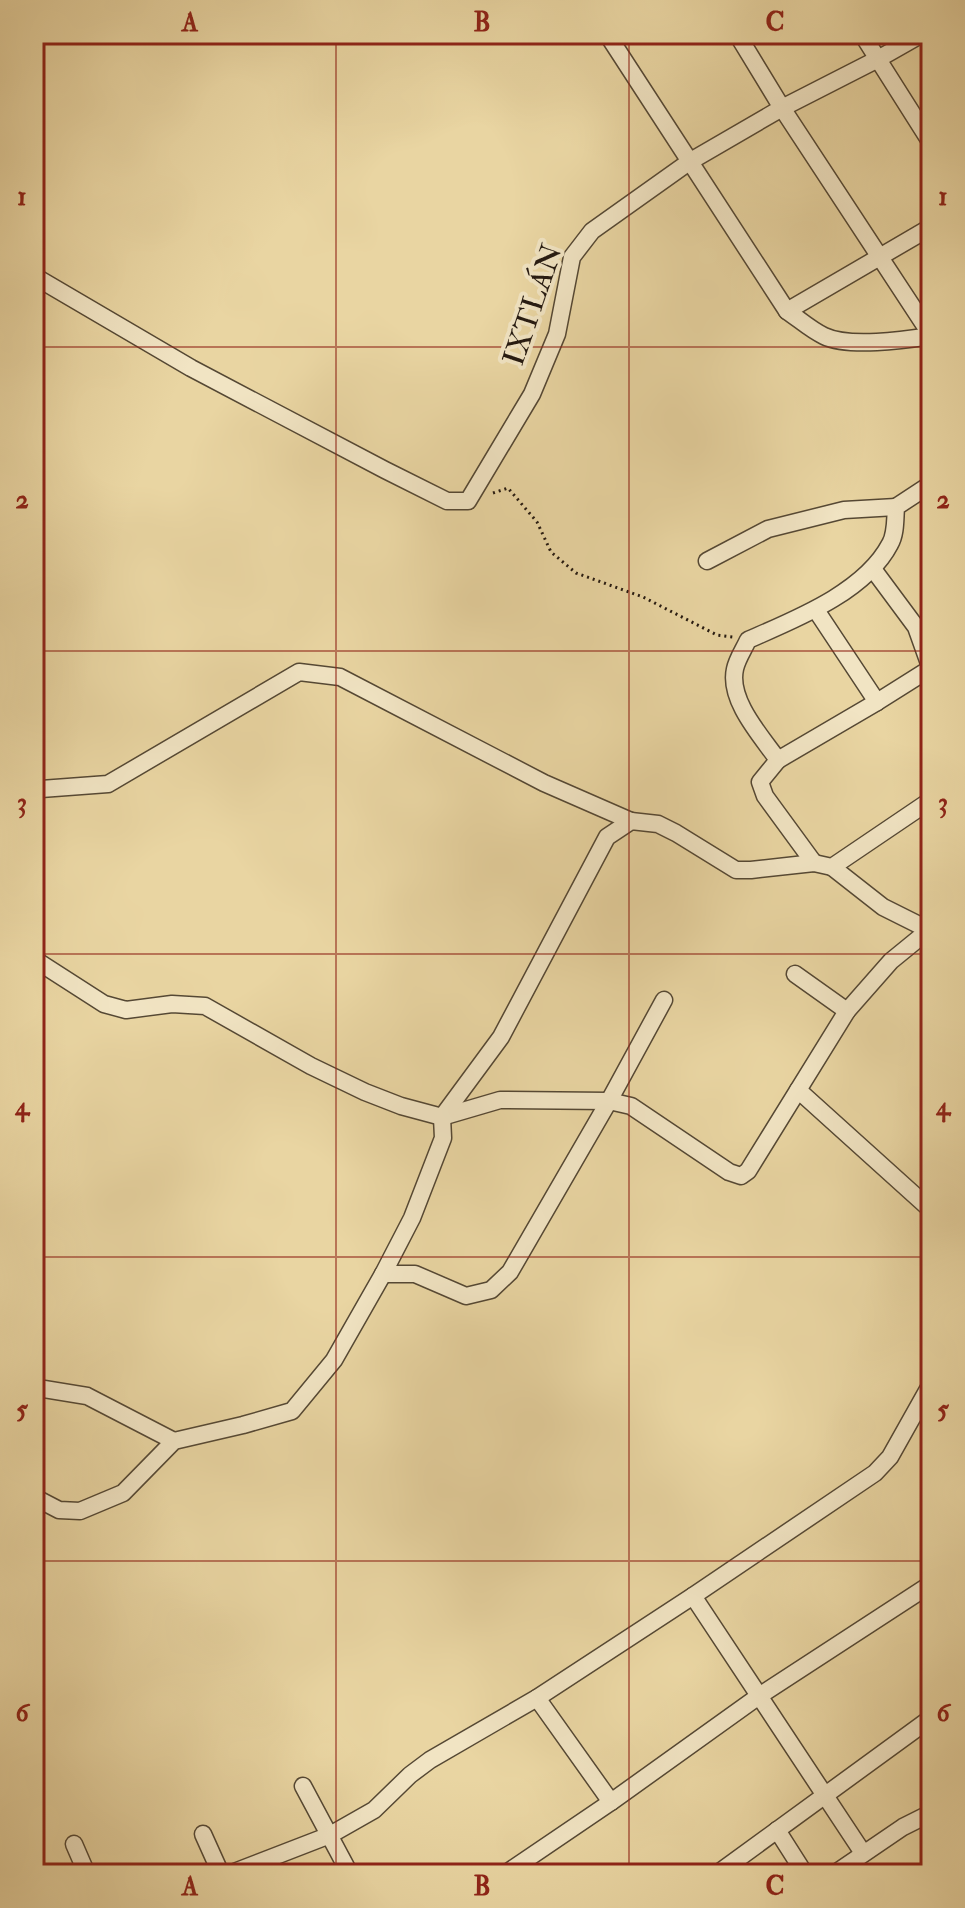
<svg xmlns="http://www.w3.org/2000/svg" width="965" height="1908" font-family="'IM FELL Double Pica',serif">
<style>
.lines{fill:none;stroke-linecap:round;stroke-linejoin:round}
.street-casing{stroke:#554834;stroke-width:19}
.path{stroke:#241910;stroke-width:3;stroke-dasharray:2 4;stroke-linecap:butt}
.street{stroke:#f1e4c3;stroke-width:16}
.grid{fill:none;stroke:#8f2418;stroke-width:2;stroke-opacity:0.55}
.labels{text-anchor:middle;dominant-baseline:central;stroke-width:8;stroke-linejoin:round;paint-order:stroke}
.street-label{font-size:30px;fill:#241910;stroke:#f1e4c3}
.neatline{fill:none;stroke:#8f2418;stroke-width:3}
.grid-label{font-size:26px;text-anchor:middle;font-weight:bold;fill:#8f2418}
</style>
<rect width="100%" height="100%" fill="#e9d5a2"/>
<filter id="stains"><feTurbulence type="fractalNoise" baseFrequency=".0025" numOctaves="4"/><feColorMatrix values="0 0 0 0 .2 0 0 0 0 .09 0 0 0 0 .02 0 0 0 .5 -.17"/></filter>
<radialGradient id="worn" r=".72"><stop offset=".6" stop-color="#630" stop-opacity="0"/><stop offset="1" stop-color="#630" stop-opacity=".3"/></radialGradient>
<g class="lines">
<!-- street casing -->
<g class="street-casing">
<g id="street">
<path d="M607 34 787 311C799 319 811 330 824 336 849 348 904 340 931 336"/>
<polyline points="737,34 782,108 931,335"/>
<polyline points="862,34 931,143"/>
<polyline points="34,276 191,368 385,470 447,501 468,501 532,394 557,334 572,257 592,231 689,162 782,108 878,59 922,34"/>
<polyline points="787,311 931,227"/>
<polyline points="707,561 768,529 844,510 896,507"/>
<polyline points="873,569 916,627 931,669"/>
<polyline points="816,610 877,702"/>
<polyline points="778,760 877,702 931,668"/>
<polyline points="34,785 41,789 108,784 299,672 340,677 544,783 631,821"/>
<path d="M814 863 765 796 760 782 778 760C761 736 728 700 735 669 737 659 744 649 748 640 796 619 865 592 890 544 896 534 895 519 896 507L931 484"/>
<polyline points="832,867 883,907 929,930 931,930"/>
<polyline points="34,959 104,1004 126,1010 172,1004 205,1006 311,1066 365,1092 401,1106 442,1117 500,1100 609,1101 631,1106 729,1172 741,1176 748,1171 847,1011 891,961 929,930"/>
<polyline points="795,974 847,1011"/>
<polyline points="798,1090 931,1210"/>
<polyline points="383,1274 415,1274 466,1296 491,1290 510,1272 609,1101 664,1000"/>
<polyline points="34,1390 38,1388 87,1396 174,1441"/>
<polyline points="34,1497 59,1510 80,1511 123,1493 174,1441 243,1425 292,1411 334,1360 383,1274 412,1218 443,1138 442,1117 501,1037 607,837 631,821 658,824 676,833 736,870 751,870 814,863 832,867 931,800"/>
<polyline points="693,1596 863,1853"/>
<polyline points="537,1698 611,1802"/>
<polyline points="303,1786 350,1874"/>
<polyline points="777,1830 805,1874"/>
<polyline points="203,1834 221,1874"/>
<polyline points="74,1844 87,1874"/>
<polyline points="229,1874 330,1835 374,1810 410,1775 430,1760 537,1698 693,1596 875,1473 890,1457 931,1384"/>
<polyline points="505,1874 611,1802 759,1696 931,1584"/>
<polyline points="717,1874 931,1718"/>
<polyline points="834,1874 903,1827 931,1813"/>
</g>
</g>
<!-- path -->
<polyline class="path" points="493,493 508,488 537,522 551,552 576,573 643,597 717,635 733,637"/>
<!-- street -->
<use href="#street" class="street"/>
</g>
<!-- grid -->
<path class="grid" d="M336 34V1874M629 34V1874M34 347H931M34 651H931M34 954H931M34 1257H931M34 1561H931"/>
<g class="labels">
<!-- street labels -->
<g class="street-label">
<text transform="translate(533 305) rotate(-71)">IXTLÁN</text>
</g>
</g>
<!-- margin -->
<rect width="965" height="1908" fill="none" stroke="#e9d5a2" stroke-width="88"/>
<rect x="44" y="44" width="877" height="1820" class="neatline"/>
<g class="grid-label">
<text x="190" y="31">A</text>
<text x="482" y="31">B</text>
<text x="775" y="31">C</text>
<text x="22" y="205">1</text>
<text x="943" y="205">1</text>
<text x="22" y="508">2</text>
<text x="943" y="508">2</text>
<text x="22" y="811">3</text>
<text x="943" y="811">3</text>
<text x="22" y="1115">4</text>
<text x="943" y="1115">4</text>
<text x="22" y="1418">5</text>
<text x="943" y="1418">5</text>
<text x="22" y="1721">6</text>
<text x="943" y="1721">6</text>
<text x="190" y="1895">A</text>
<text x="482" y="1895">B</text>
<text x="775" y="1895">C</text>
</g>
<rect width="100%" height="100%" filter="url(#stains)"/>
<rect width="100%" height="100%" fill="url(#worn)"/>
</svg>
